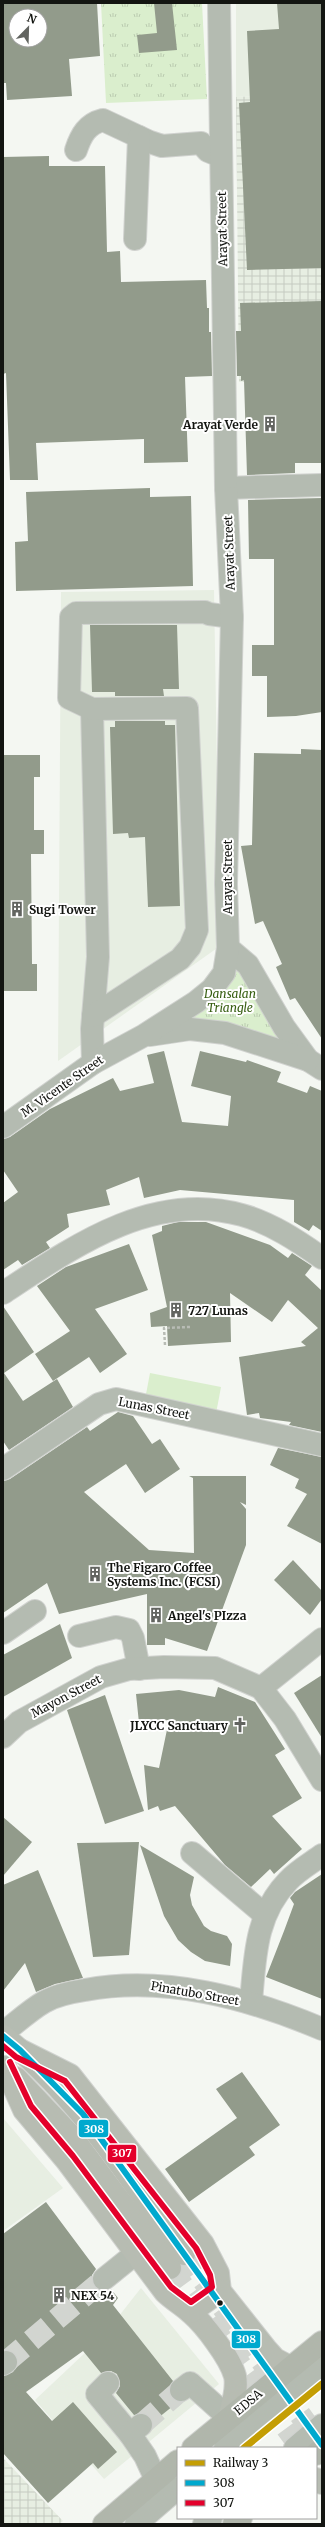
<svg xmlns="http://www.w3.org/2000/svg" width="325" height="2527" font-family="Merriweather,serif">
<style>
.built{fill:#e7eee2}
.industrial{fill:url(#industrial-grid)}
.grass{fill:url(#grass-tufts)}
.pitch{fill:#daeecd}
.building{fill:#929b8b;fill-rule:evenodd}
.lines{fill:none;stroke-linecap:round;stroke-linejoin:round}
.minor-tunnel{stroke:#d2d5d0;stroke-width:22;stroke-dasharray:22 11;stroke-linecap:butt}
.major-tunnel{stroke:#d2d5d0;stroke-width:22;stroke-dasharray:22 11;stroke-linecap:butt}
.minor-casing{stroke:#d0d2cf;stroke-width:24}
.major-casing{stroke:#d0d2cf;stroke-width:24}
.highway-casing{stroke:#d0d2cf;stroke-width:24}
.path{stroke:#b8bcb5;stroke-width:2.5;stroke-dasharray:3 2;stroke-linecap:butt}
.minor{stroke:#b4bbb1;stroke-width:22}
.major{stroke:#b7bcb2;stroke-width:22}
.highway{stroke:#b0b6ab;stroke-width:22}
.bus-1-casing{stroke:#fff;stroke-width:9}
.bus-2-casing{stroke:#fff;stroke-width:9}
.bus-1{stroke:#00a9ce;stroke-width:6}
.bus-2{stroke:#e4002b;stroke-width:6}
.rail-1-casing{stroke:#fff;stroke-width:10}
.rail-1{stroke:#c49e04;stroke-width:7}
.bus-dot{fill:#131511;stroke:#fff;stroke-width:1.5}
.labels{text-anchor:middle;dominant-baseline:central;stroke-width:4;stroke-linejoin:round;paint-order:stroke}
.street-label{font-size:12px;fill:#131511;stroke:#fff}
.poi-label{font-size:12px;font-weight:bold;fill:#131511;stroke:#fff;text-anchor:start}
.park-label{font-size:12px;font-style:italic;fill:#375f12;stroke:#fff}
.line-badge{stroke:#fff;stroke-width:1.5}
.badge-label{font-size:11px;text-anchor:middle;font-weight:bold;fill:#fff}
</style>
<defs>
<pattern id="industrial-grid" width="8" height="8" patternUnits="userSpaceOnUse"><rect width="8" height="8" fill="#e7eee2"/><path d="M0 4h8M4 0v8" fill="none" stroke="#c5cbc1"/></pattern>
<pattern id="grass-tufts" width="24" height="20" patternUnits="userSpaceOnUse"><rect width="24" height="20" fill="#daeecd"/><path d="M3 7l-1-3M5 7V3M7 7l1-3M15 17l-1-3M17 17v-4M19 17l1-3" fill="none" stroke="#bacbaf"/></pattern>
</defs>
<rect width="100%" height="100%" fill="#f4f7f2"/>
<!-- built -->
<g class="built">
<polygon points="236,3 322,3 322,94 236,97"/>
<polygon points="214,590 220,946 58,1061 61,592"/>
<polygon points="3,2118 63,2188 3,2231"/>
<polygon points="141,2288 219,2384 104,2479 35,2400 104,2335"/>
</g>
<!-- industrial -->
<g class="industrial">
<polygon points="322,94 322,380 239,382 236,97"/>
<polygon points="3,2458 63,2521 59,2524 3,2524"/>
</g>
<!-- grass -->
<g class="grass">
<polygon points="101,3 202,3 207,99 106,103"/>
<polygon points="234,951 287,1044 169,1020"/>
</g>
<!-- pitch -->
<polygon class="pitch" points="150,1373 221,1387 214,1424 143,1410"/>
<!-- building -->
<g class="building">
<path d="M3 3H97L100 56 69 59 72 96 7 100 6 83H3ZM16 16H40V40H16Z"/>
<polygon points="154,3 172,3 177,50 139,53 137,35 157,33"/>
<polygon points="277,3 322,3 322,268 247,270 239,103 250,102 247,31 279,29"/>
<polygon points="49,156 49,166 105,166 107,252 120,251 121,282 206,280 207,308 209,308 209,332 211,332 212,376 185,377 188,462 144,463 144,439 36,443 38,480 10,480 6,373 3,374 3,157"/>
<polygon points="322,301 321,463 295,463 295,473 247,475 244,380 241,381 241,376 237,376 236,331 241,331 240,303"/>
<polygon points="150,488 150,497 191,496 193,586 16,591 15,542 28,541 26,492"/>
<polygon points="322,498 322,712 296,716 267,717 267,676 252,676 252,645 274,645 274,559 249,559 248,500"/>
<polygon points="90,625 177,625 179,689 163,689 164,696 115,696 115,692 92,692"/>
<polygon points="115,721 165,721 165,725 175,725 180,906 148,907 145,837 129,838 128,833 113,834 110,727 115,727"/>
<polygon points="301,749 322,750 322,1039 295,998 290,1000 276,967 282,964 263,921 255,924 241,846 252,845 254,753 301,754"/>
<polygon points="3,755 40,755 40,777 34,777 34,830 44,830 44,854 31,854 32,964 37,964 37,991 3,991"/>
<polygon points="164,1051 182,1122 228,1126 231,1096 191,1086 200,1051 246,1062 247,1060 281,1072 277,1082 307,1093 310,1086 322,1091 322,1231 313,1225 309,1231 294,1222 294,1200 180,1190 144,1198 139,1177 106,1190 110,1205 67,1214 69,1227 46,1242 50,1248 22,1265 18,1260 3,1270 3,1203 18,1192 3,1170 3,1139 10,1137 50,1109 113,1078 120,1091 154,1083 147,1055"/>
<polygon points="178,1222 206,1222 270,1245 288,1258 292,1253 312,1266 305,1275 322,1291 322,1432 289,1425 291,1422 260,1418 259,1413 247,1415 239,1357 306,1346 301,1342 318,1328 288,1300 272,1322 230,1293 231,1342 168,1346 167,1326 151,1327 150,1313 167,1307 152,1235 162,1231 162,1226"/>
<polygon points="129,1244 148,1290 95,1309 127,1354 100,1373 89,1357 53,1381 35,1354 70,1331 37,1286 66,1267"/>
<polygon points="3,1306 34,1352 4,1373 23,1401 57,1379 73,1407 9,1450 3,1441"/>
<polygon points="118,1412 133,1416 152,1444 160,1439 180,1469 145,1493 126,1464 84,1492 149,1550 194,1553 193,1478 189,1476 246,1476 246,1505 240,1502 246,1509 246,1545 207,1651 165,1638 165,1645 147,1645 147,1594 59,1614 47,1583 3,1613 3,1481 10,1479 87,1427 90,1431"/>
<polygon points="278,1448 322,1457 322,1544 287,1526 307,1494 295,1488 299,1479 270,1465"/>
<polygon points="293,1560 322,1591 322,1599 310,1615 274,1580"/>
<polygon points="60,1624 72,1658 3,1697 3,1655"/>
<polygon points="322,1675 322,1738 294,1693"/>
<polygon points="218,1687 255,1702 285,1749 275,1755 302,1798 272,1816 302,1849 274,1874 270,1869 251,1887 225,1865 175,1806 160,1811 158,1806 148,1810 144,1765 159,1768 169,1720 139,1723 136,1694 179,1690 215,1697"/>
<polygon points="105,1695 144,1811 105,1824 67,1710"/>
<polygon points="3,1817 32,1842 3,1876"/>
<polygon points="139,1842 129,1955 93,1957 77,1843"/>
<polygon points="140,1845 194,1877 190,1895 192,1905 204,1926 211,1931 227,1936 232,1944 230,1966 205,1961 191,1952 178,1940 164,1916"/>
<polygon points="38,1870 83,1978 55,1984 36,1992 25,1963 3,1991 3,1885"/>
<polygon points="322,1874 322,1999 266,1977 284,1931 286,1933 284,1931 294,1904 290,1898 295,1892"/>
<polygon points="242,2072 280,2125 249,2147 255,2155 189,2202 165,2169 237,2118 216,2089"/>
<polygon points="46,2202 96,2269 92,2275 94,2287 100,2291 111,2289 118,2298 113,2305 173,2381 169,2392 171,2398 178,2402 153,2422 145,2413 134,2415 116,2393 120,2386 117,2374 111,2371 101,2373 83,2351 26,2392 52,2421 73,2402 117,2452 98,2469 93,2463 48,2503 3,2453 3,2376 13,2372 18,2362 12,2351 3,2350 3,2234"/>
</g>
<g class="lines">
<!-- minor-tunnel -->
<g class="minor-tunnel">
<polyline points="6,2362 104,2279"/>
<polyline points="141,2425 181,2390"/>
</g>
<!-- major-tunnel -->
<g class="major-tunnel">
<polyline points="184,2254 322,2445"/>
<polyline points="170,2268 301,2448"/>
</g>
<!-- minor casing -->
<g class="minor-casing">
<g id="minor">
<path d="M76 150C81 135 87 124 103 120L150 142 162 146 201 143 208 151 220 156"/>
<polyline points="135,239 139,137"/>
<polyline points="226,488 322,485"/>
<polyline points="92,709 98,957 92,1029 93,1063"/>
<polyline points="228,948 248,965 284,1027 308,1060 322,1069"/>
<polyline points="93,1016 180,959 190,947 197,930 187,708 92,709 69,698 71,617 76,613 205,612 209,614 232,617"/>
<polyline points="150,1035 190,1029 225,1033 308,1060"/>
<polyline points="3,1127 93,1063 143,1036 196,1002 212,989 224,973 228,948 226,884 232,617 226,488 219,3"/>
<path d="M3 1293C74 1246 153 1190 242 1215 271 1223 298 1241 322 1258"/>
<polyline points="3,1469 99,1404 116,1399 322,1445"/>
<polyline points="3,1633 35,1611"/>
<polyline points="79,1636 116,1627 129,1630 133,1638 139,1669"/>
<polyline points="261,1688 322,1639"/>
<polyline points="3,1737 19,1722 101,1677 129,1669 164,1667 215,1668 261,1688 285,1719 322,1780"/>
<polyline points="192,1853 265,1915"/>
<path d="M251 2002C255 1958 255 1915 288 1881 297 1871 311 1863 322 1855"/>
<path d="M3 2033C16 2023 30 2010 44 2002 56 1995 72 1992 85 1990 165 1975 248 1998 322 2029"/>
<polyline points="104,2279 135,2254"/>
<polyline points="3,2364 6,2362"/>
<polyline points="108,2383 97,2394 130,2434"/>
<polyline points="181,2390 190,2383 229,2418"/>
<polyline points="141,2425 130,2434 145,2456 156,2480"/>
<polyline points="225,2448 322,2366"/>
<polyline points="295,2448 322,2425"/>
<polyline points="136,2524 178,2488"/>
<polyline points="204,2524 211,2518"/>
</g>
</g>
<!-- major casing -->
<g class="major-casing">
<g id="major">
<path d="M3 2036C78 2095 129 2178 184 2254"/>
<polyline points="20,2050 70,2075 203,2244 218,2273 220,2291 266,2349 275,2359 290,2367"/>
<path d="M5 2067 24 2110 67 2161 165 2292C173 2300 183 2305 191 2313 205 2325 230 2358 235 2376 238 2390 232 2405 229 2418"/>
<polyline points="16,2078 72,2137 170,2268"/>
<polyline points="191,2312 220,2291"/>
<polyline points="316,2479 322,2483"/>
</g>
</g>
<!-- highway casing -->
<g class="highway-casing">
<g id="highway">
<polyline points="193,2448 322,2342"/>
<polyline points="316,2454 322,2449"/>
<polyline points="104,2524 178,2461"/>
<polyline points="234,2524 241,2518"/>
</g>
</g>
<!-- path -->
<polyline class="path" points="165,1345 164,1328 190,1327"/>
<!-- minor -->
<use href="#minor" class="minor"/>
<!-- major -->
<use href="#major" class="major"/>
<!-- highway -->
<use href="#highway" class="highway"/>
<!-- bus-1 casing -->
<g class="bus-1-casing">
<polyline id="bus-1" points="3,2036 20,2050 83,2114 322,2445"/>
</g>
<!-- bus-2 casing -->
<g class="bus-2-casing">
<polyline id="bus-2" points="3,2046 16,2057 65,2081 196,2248 210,2275 212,2287 191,2302 171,2287 73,2156 31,2106 10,2062"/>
</g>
<!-- bus-1 -->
<use href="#bus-1" class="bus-1"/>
<!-- bus-2 -->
<use href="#bus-2" class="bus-2"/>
<!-- rail-1 casing -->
<g class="rail-1-casing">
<polyline id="rail-1" points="244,2448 322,2384"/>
</g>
<!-- rail-1 -->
<use href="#rail-1" class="rail-1"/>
</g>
<!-- icons -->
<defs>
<g id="building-bare" transform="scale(1.2)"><path d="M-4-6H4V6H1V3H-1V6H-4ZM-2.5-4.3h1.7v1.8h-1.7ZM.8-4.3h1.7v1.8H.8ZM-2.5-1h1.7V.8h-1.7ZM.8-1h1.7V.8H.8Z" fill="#626460" stroke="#fff" stroke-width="2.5" paint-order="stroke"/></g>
<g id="church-bare" transform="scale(1.2)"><path d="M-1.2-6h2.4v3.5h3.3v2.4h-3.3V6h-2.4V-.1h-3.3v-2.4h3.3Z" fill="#626460" stroke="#fff" stroke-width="2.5" paint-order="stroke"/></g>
</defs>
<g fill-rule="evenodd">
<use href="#building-bare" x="270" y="424"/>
<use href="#building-bare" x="17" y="909"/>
<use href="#building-bare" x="176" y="1310"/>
<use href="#building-bare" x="95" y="1574"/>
<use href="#building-bare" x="156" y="1615"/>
<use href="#church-bare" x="240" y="1725"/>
<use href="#building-bare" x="59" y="2295"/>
</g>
<!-- markers -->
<circle class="bus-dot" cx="220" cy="2303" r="3.5"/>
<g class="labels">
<!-- street labels -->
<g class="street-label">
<text transform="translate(222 229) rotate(-91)">Arayat Street</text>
<text transform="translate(229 553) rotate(-92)">Arayat Street</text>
<text transform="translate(227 877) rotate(-90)">Arayat Street</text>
<text transform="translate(62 1086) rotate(-35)">M. Vicente Street</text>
<text transform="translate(154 1408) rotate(11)">Lunas Street</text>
<text transform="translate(66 1696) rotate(-28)">Mayon Street</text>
<text transform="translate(195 1993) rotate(10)">Pinatubo Street</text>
<text transform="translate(248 2402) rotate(-40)">EDSA</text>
</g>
<!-- poi labels -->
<g class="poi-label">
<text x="258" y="424" text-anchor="end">Arayat Verde</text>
<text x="29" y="909">Sugi Tower</text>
<text x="188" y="1310">727 Lunas</text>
<text x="107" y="1567">The Figaro Coffee<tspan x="107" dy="14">Systems Inc. (FCSI)</tspan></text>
<text x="168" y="1615">Angel's PIzza</text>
<text x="228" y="1725" text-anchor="end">JLYCC Sanctuary</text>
<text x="71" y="2295">NEX 54</text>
</g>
<!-- park labels -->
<g class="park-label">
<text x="230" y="993">Dansalan<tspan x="230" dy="14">Triangle</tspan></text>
</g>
</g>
<g class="line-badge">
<rect x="78" y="2119" width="31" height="19" rx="4" fill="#00a9ce"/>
<rect x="107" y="2144" width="30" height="19" rx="4" fill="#e4002b"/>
<rect x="231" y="2330" width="30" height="19" rx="4" fill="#00a9ce"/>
</g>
<g class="badge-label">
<text x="94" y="2133">308</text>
<text x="122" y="2157">307</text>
<text x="246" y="2343">308</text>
</g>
<!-- border -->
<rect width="325" height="2527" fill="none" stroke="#131511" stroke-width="8"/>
<!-- legend -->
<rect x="177" y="2447" width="140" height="72" fill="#ffffff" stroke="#a1a1a0"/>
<rect x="185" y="2460" width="20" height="6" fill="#c49e04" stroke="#a1a1a0"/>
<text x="213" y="2467" font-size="12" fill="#131511">Railway 3</text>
<rect x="185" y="2480" width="20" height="6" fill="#00a9ce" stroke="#a1a1a0"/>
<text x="213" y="2487" font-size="12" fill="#131511">308</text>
<rect x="185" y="2500" width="20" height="6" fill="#e4002b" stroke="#a1a1a0"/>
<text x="213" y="2507" font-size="12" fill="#131511">307</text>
<!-- north arrow -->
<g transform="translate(28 28) rotate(23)"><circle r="19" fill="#ffffff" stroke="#a1a1a0"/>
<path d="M0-3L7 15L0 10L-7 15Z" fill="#626460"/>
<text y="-6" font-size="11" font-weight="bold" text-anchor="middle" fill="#131511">N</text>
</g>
</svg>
